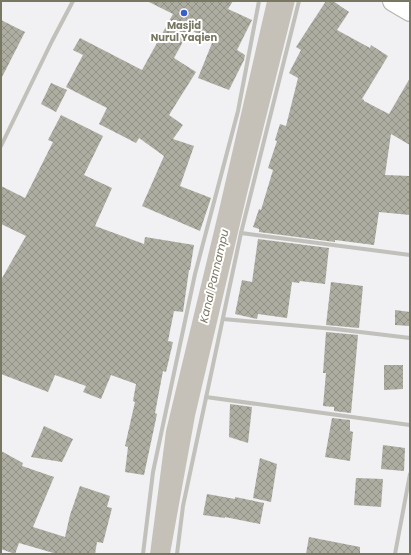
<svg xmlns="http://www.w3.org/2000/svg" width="411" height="555" font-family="Poppins,sans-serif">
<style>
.water{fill:#c5c1b8}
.building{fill:url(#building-cross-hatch)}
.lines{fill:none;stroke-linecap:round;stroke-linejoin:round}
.secondary-casing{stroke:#b5b5ad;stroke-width:22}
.minor{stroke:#c1c0ba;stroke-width:4}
.secondary{stroke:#fff;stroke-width:20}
.poi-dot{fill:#375ecc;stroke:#fff;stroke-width:1.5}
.labels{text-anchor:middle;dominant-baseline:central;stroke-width:4;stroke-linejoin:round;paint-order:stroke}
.poi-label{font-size:10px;font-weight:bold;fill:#787762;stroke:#fff}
.water-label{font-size:11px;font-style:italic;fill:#7b7562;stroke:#fff}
</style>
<defs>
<pattern id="building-cross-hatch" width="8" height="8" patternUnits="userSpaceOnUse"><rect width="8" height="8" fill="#aeada2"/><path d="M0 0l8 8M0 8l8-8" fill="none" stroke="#929287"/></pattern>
</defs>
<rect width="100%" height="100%" fill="#f1f0f3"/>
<!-- water -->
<polygon class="water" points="267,1 295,1 247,194 195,416 170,554 150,554 166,431 219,210"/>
<!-- building -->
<g class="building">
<polygon points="147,1 233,1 228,9 252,20 237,50 245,55 244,60 229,90 198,78 212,43 190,29 174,58 196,72 169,115 183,125 173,139 194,146 180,186 211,198 200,231 142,206 164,156 139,138 136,143 99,124 107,108 66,87 83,55 73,50 80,38 142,70 173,14"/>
<polygon points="326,1 333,1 349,12 337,30 370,48 371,45 388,56 362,99 364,100 364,101 389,114 410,78 410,145 391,134 385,175 410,176 410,215 379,212 374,245 335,240 335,242 259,232 259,229 253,227 259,209 261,210 273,170 268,168 277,141 275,140 280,124 286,126 298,78 289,73 301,50 296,47"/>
<polygon points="1,20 25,32 1,79"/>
<polygon points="51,83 67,90 56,112 41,104"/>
<polygon points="61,115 103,136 84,175 112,188 95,226 144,244 145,237 194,245 190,270 189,270 183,312 174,311 168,341 173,342 166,372 163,371 155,413 157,414 144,475 125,472 128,447 125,446 135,402 133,401 136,384 111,375 101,399 83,392 86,386 55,375 48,392 1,374 1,280 26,236 1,224 1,186 25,198 53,142 48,140"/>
<polygon points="258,239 329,248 325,284 300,281 299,283 292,282 287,318 258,314 257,319 235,314 242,280 252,282"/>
<polygon points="331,282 363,286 359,328 326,325"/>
<polygon points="395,310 410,312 410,326 395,325"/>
<polygon points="326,332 358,335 351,413 334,411 334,407 323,406 326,373 323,373"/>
<polygon points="384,365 403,365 403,389 384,390"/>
<polygon points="230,404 252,407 248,443 229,437"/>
<polygon points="332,418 350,420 350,431 353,432 350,461 325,457"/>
<polygon points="44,426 73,439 62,462 31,457"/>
<polygon points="383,445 405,448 404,471 381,469"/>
<polygon points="1,451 23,463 22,466 54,477 33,527 65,537 70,515 80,486 110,496 107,507 112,508 103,543 97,542 95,554 57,554 19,543 15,554 1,549"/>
<polygon points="260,458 277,464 271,502 253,498"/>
<polygon points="356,478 383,479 381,507 354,505"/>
<polygon points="207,494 235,499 235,497 264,503 260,524 225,517 225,518 203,515"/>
<polygon points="309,537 360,547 360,554 306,554"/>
</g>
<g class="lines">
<!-- secondary casing -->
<g class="secondary-casing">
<polyline id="secondary" points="393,1 410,11"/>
</g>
<!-- minor -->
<g class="minor">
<polyline points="1,146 52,41 73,1"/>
<polyline points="241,233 410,255"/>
<polyline points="223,319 335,329 410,338"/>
<polyline points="206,397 410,425"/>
<polyline points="143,554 153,472 195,274 238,111 259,1"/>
<polyline points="177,554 183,506 241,233 299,1"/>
<polyline points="395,554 410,474"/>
</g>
<!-- secondary -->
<use href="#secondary" class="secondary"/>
</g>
<!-- markers -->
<circle class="poi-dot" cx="184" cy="13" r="4"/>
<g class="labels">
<!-- poi labels -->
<g class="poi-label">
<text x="184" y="25">Masjid<tspan x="184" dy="12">Nurul Yaqien</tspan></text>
</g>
<!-- water labels -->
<g class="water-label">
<text transform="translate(214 276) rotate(-77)">Kanal Pannampu</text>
</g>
</g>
<!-- border -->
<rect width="411" height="555" fill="none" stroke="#787762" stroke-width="4"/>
</svg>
